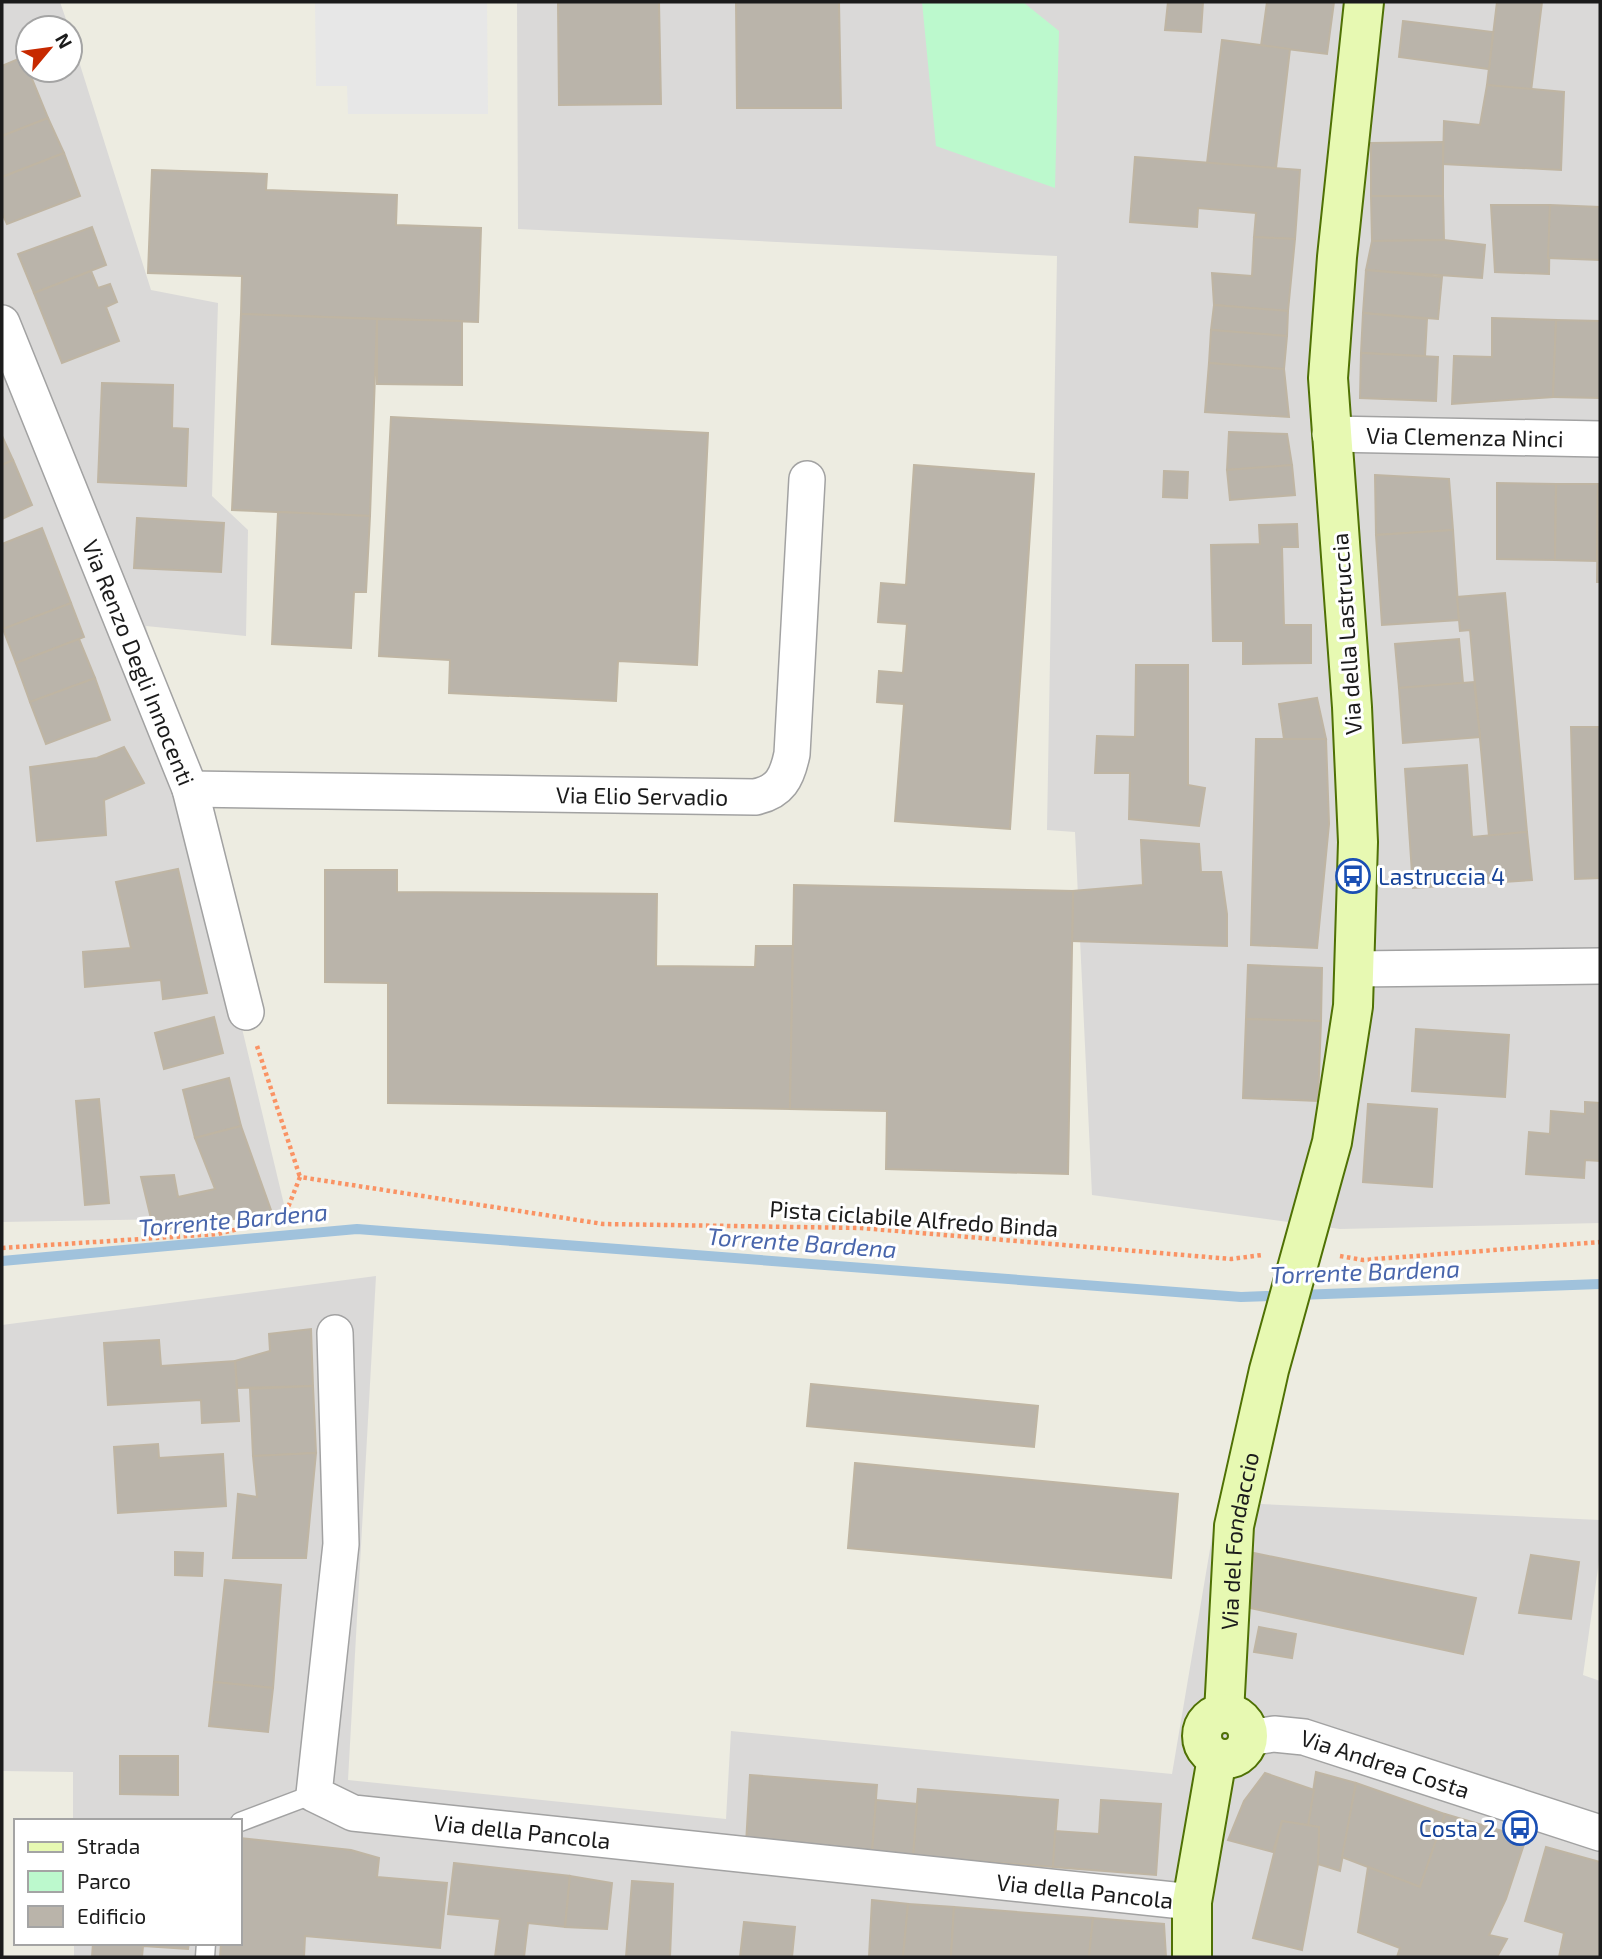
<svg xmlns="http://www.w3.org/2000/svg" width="1602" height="1959" font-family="'Exo 2',sans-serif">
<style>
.residential{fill:#dad9d8}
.park{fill:#bcf9cd}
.parking{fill:#e7e7e7}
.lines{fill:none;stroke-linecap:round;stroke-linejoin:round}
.stream{stroke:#a0c2dc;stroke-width:10}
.building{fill:#bab4aa;stroke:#bfb5a3;stroke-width:2}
.lane-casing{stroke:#a2a2a2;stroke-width:21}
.street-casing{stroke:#a2a2a2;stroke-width:38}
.secondary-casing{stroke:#4f7104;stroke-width:42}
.path{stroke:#fa9364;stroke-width:4.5;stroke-dasharray:3.5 3.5;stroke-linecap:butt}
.lane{stroke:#fff;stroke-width:18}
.street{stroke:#fff;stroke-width:35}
.secondary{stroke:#e7f9b2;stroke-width:38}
.labels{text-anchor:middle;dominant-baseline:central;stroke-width:6;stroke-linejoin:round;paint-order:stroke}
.street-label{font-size:23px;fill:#1b1b1b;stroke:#fff}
.transit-label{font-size:23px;fill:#164399;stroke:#fff;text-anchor:start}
.water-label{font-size:24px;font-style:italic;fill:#4865ab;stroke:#fff}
</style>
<rect width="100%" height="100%" fill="#edece1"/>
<!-- residential -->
<g class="residential">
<polygon points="2,2 60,2 69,28 28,28 28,70 70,70 70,33 151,290 218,303 212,496 248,530 246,636 146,626 287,1217 2,1222"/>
<polygon points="517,2 1600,2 1600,1223 1340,1229 1092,1195 1075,832 1047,830 1057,256 518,229"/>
<polygon points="376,1276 348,1780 726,1819 731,1731 1172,1774 1218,1502 1600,1520 1600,1554 1583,1675 1600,1681 1600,1957 74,1957 74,1943 240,1943 240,1821 73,1821 73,1772 2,1771 2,1325"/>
</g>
<!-- park -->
<polygon class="park" points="922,2 1023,2 1059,31 1055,188 936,146"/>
<!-- parking -->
<polygon class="parking" points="315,2 487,2 488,114 348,114 347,86 316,86"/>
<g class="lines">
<!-- stream -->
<polyline class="stream" points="2,1261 357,1229 1241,1297 1600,1284"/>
</g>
<!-- building -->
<g class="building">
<polygon points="558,2 659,2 661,104 559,105"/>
<polygon points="736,2 839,2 841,108 737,108"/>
<polygon points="1168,2 1203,2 1201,32 1165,30"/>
<polygon points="1267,2 1334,2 1327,54 1261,46"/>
<polygon points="1497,2 1542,2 1531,91 1487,85"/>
<polygon points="1403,21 1493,32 1489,69 1399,57"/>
<polygon points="1222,40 1290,49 1276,168 1207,163"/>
<polygon points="23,57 48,118 2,136 2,66"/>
<polygon points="1487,85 1564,92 1561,170 1443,164 1444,121 1480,125"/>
<polygon points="48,118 64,153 2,177 2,136"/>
<polygon points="1443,142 1443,196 1371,196 1371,143"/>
<polygon points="64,153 80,196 7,224 2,213 2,177"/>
<polygon points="1135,157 1300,170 1295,239 1254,237 1256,213 1198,208 1197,227 1130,222"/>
<polygon points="152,170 267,174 266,190 397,195 396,225 481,228 478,322 241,314 242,276 148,273"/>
<polygon points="1371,196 1443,196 1444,240 1372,241"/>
<polygon points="1491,205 1550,205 1549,274 1495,272"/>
<polygon points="1550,205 1600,207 1600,260 1548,258"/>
<polygon points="92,227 106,265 34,293 18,254"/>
<polygon points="1254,237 1295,239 1288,311 1214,305 1212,273 1252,276"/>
<polygon points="1444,240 1485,245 1482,278 1366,270 1372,241"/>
<polygon points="1366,270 1442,277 1438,319 1363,313"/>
<polygon points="91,271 98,288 110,284 117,302 106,307 119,341 62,363 34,293"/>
<polygon points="1214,305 1288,311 1287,336 1211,330"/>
<polygon points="1363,313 1427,319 1425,356 1361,353"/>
<polygon points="241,314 377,319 370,516 232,510"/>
<polygon points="1492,318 1556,320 1553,397 1452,404 1454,356 1492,357"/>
<polygon points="377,319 462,321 462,385 377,384"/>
<polygon points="1556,320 1600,321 1600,398 1553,397"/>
<polygon points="1211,330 1287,336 1284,369 1209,363"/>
<polygon points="1361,353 1438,357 1436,401 1360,398"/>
<polygon points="1209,363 1284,369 1289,417 1205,412"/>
<polygon points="102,383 173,385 172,428 188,429 186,486 98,482"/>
<polygon points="391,417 708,433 697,665 618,661 616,701 449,693 450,660 379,656"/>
<polygon points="1229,432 1287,434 1292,465 1227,470"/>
<polygon points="2,436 13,460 2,465"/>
<polygon points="13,460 32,505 2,519 2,465"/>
<polygon points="914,465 1034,474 1010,829 895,821 904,704 877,702 879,671 903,673 907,624 878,622 881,583 906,585"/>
<polygon points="1292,465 1295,495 1230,500 1227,470"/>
<polygon points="1164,471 1188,472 1187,498 1163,497"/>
<polygon points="1375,475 1449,479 1453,530 1376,535"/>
<polygon points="1497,483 1556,484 1555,560 1497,559"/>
<polygon points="1556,484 1598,484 1597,561 1555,560"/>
<polygon points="1598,484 1600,484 1600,582 1597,582"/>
<polygon points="278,512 370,516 366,592 354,592 351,648 272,644"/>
<polygon points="137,518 224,523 221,572 134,568"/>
<polygon points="1297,524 1298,547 1282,547 1284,625 1311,625 1311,663 1243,664 1243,641 1213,641 1211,545 1260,544 1259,525"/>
<polygon points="42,528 71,603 3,629 2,544"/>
<polygon points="1453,530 1459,620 1382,625 1376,535"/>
<polygon points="1505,593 1527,832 1489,836 1470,630 1460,631 1457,597"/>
<polygon points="71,603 84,637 16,663 3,629"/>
<polygon points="79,639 95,678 30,702 16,663"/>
<polygon points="1459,639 1463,683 1399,688 1395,644"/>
<polygon points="1136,665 1188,665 1188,785 1205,788 1199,826 1129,819 1130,773 1095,773 1097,736 1135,737"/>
<polygon points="95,678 110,720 46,744 30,702"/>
<polygon points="1474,682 1480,737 1403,743 1399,688"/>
<polygon points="1317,698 1326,739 1284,739 1279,704"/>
<polygon points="1571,727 1600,727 1600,878 1575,879"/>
<polygon points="1256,739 1326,739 1329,824 1317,948 1251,945"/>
<polygon points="124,747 144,783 104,800 106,835 37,841 30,767 97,758"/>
<polygon points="1467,765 1472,837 1527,832 1532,880 1413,888 1405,769"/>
<polygon points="1141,840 1199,844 1201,872 1221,872 1227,914 1227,946 1072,941 1073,891 1143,885"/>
<polygon points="178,869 207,993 163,999 161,980 85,987 83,952 131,948 116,882"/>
<polygon points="325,870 397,870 397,892 657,894 656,966 755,967 756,946 793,946 790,1109 388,1103 388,983 325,982"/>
<polygon points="794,885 1073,891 1068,1174 886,1169 887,1111 790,1109"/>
<polygon points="1248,965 1322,968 1321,1021 1246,1019"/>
<polygon points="214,1017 223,1053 164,1069 155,1033"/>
<polygon points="1246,1019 1321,1021 1318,1101 1243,1098"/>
<polygon points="1416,1029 1509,1035 1505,1097 1412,1091"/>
<polygon points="229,1078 241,1126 195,1138 183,1090"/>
<polygon points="99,1099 109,1203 85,1205 76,1101"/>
<polygon points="1585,1102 1600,1103 1600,1161 1585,1160 1584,1178 1526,1174 1529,1132 1550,1134 1551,1111 1585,1114"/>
<polygon points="1368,1104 1437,1109 1432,1187 1363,1182"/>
<polygon points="241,1126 272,1213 154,1231 141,1177 174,1175 178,1197 215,1189 195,1138"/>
<polygon points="311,1329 313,1386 237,1388 235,1361 270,1351 269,1334"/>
<polygon points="159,1340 161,1366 235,1361 239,1421 202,1423 201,1400 108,1405 104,1343"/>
<polygon points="811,1384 1038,1406 1034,1447 807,1426"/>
<polygon points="313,1386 316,1453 253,1456 250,1389"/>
<polygon points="158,1444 159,1458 223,1454 226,1506 118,1513 114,1447"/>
<polygon points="316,1453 306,1558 233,1558 238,1494 257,1497 253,1456"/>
<polygon points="855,1463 1178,1494 1171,1578 848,1548"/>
<polygon points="175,1552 203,1553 202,1576 175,1575"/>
<polygon points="1254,1553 1476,1598 1463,1654 1250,1608"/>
<polygon points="1531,1555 1579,1562 1571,1619 1519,1613"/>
<polygon points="225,1580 281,1585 273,1688 214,1682"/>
<polygon points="1259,1627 1296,1634 1292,1658 1254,1652"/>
<polygon points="214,1682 273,1688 268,1732 209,1726"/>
<polygon points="120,1756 178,1756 178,1795 120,1794"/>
<polygon points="1316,1772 1356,1783 1340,1871 1318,1864 1319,1827 1308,1825"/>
<polygon points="1265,1773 1314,1790 1308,1825 1282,1821 1273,1852 1228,1840 1244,1801"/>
<polygon points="750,1775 877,1785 872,1853 746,1844"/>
<polygon points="1356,1783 1445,1814 1420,1887 1342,1857"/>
<polygon points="918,1789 1058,1800 1053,1867 913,1856"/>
<polygon points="876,1800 917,1804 913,1856 872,1853"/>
<polygon points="1101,1800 1161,1804 1156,1875 1053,1867 1055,1831 1099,1834"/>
<polygon points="1445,1814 1526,1838 1506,1899 1489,1935 1507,1939 1497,1957 1397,1957 1400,1948 1358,1932 1368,1867 1420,1887"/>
<polygon points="1282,1821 1319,1827 1318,1864 1302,1950 1253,1938"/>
<polygon points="240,1838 351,1850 379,1858 377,1877 447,1883 440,1948 305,1936 304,1957 220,1957 221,1943 240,1943"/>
<polygon points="1546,1847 1600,1862 1600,1957 1559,1957 1564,1933 1525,1921"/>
<polygon points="454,1863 570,1876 565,1927 528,1923 524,1957 495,1957 500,1919 448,1914"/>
<polygon points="570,1876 612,1883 607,1929 565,1927"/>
<polygon points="632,1881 673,1884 670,1957 626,1957"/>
<polygon points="872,1900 908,1904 903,1957 869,1957"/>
<polygon points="908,1904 954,1907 951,1957 903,1957"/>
<polygon points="954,1907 1093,1918 1089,1957 951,1957"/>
<polygon points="1093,1918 1164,1924 1166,1957 1089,1957"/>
<polygon points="744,1922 795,1927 792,1957 740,1957"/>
<polygon points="93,1943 189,1943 188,1949 143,1946 142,1957 92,1957"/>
</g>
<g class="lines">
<!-- lane casing -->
<g class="lane-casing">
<g id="lane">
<polyline points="240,1822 314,1794"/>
<polyline points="205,1957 206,1943"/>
</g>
</g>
<!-- street casing -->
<g class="street-casing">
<g id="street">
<path id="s1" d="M2 323 190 789 246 1012"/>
<path id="s2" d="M1330 434 1600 439"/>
<path id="s3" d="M190 789 755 797C780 792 787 778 792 754L807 479"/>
<polyline points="1355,969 1600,966"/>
<path id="s4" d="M335 1333 341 1544 314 1794 353 1813 1192 1902"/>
<path id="s5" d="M1248 1738 1274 1734 1304 1737 1600 1833"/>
</g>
</g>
<!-- secondary casing -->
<g class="secondary-casing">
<g id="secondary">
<path id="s6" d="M1224 1713 1234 1526 1269 1370 1332 1142 1353 1006 1358 842 1352 707 1328 378 1337 257 1364 2"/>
<circle cx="1225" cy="1736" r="23"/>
<polyline points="1192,1957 1192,1902 1217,1758"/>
</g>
</g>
<!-- path -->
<g class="path">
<polyline points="257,1046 300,1177"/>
<polyline points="2,1248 218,1234 262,1223 287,1210 300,1177 603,1224 861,1228 1231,1259 1262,1255"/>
<polyline points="1340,1256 1363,1260 1600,1242"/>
</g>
<!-- lane -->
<use href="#lane" class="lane"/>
<!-- street -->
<use href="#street" class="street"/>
<!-- secondary -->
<use href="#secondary" class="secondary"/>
</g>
<!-- icons -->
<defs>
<g id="bus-ring" transform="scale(1.75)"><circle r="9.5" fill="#fff" stroke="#1a4fb4" stroke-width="1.5"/><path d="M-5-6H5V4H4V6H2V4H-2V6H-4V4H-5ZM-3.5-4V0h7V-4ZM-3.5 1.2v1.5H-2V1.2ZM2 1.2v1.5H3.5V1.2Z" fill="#1a4fb4"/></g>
</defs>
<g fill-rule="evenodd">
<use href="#bus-ring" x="1353" y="876"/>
<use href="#bus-ring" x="1520" y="1828"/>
</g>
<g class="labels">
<!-- street labels -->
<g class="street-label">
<text stroke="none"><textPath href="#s2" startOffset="135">Via Clemenza Ninci</textPath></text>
<text transform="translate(1346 634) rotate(-94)">Via della Lastruccia</text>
<text stroke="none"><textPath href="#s1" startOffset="366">Via Renzo Degli Innocenti</textPath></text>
<text stroke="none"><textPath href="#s3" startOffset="452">Via Elio Servadio</textPath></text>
<text transform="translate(914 1218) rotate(4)">Pista ciclabile Alfredo Binda</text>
<text stroke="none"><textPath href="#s6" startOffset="173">Via del Fondaccio</textPath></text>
<text stroke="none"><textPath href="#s5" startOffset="142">Via Andrea Costa</textPath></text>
<text stroke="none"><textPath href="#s4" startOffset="676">Via della Pancola</textPath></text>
<text stroke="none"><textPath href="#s4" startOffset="1242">Via della Pancola</textPath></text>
</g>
<!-- transit labels -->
<g class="transit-label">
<text x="1378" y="876">Lastruccia 4</text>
<text x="1496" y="1828" text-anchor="end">Costa 2</text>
</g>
<!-- water labels -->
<g class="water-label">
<text transform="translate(233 1219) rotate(-5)">Torrente Bardena</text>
<text transform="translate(802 1242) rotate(4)">Torrente Bardena</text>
<text transform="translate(1365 1271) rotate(-2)">Torrente Bardena</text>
</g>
</g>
<!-- border -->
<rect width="1602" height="1959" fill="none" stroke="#1b1b1b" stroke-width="7"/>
<!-- legend -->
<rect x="14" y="1819" width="228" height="126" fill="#ffffff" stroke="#a4a4a4" stroke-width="2"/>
<rect x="28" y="1842" width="35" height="10" fill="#e7f9b2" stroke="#a4a4a4" stroke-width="2"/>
<text x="77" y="1854" font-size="21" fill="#1b1b1b">Strada</text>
<rect x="28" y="1871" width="35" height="21" fill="#bcf9cd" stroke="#a4a4a4" stroke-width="2"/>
<text x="77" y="1889" font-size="21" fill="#1b1b1b">Parco</text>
<rect x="28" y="1906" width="35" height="21" fill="#bab4aa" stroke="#a4a4a4" stroke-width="2"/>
<text x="77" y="1924" font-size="21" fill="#1b1b1b">Edificio</text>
<!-- north arrow -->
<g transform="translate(49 49) rotate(61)"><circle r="33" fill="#ffffff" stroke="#a4a4a4" stroke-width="2"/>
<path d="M0-5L12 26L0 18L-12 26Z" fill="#c72900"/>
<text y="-10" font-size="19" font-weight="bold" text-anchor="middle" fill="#1b1b1b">N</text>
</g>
</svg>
